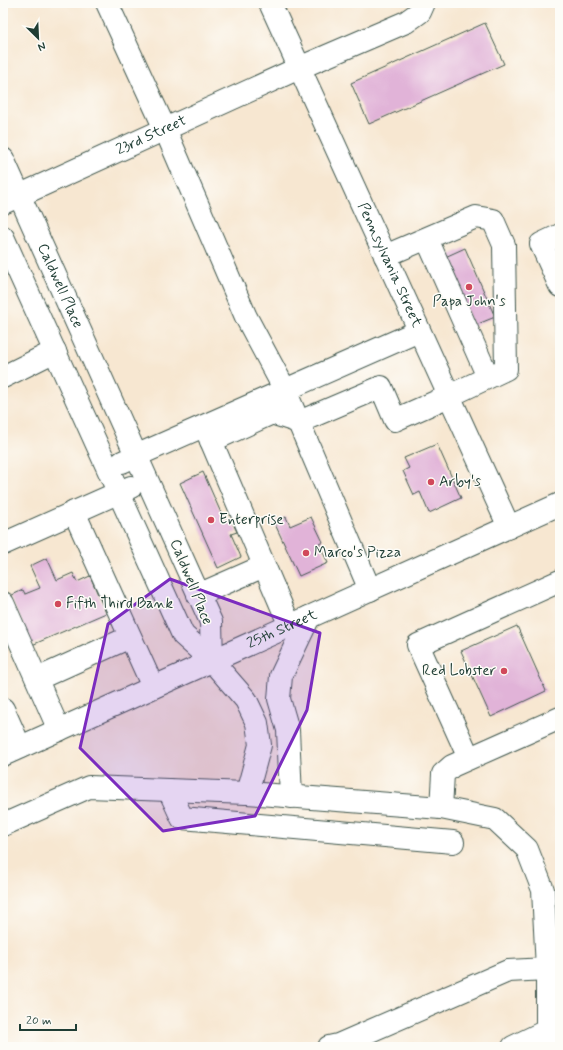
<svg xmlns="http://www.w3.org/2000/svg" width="563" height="1050" font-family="Mynerve,sans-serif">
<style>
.building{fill:#e1b3d8}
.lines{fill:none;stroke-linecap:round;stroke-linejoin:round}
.minor-casing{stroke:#3f564c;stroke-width:24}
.major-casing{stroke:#3f564c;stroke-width:24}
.minor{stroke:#fff;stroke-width:22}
.major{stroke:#fff;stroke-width:22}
.marked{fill:#7b2cbf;fill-opacity:0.2;stroke:#7b2cbf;stroke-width:3;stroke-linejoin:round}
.poi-dot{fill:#d1495b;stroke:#fdfcf7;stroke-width:1.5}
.labels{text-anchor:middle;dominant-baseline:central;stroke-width:3;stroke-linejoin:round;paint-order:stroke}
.street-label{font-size:15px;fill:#1f3d34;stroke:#fdfcf7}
.poi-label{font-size:15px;fill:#1f3d34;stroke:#fdfcf7;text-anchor:start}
</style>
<rect width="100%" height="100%" fill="#fdfcf7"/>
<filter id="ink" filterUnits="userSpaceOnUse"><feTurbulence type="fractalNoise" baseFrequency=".025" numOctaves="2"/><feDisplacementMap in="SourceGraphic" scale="8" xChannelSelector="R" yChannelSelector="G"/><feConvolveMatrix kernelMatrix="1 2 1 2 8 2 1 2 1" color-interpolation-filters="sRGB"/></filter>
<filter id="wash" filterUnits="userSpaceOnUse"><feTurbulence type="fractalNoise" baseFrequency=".012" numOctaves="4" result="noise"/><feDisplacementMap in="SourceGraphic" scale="16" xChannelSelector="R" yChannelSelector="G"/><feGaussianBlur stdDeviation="0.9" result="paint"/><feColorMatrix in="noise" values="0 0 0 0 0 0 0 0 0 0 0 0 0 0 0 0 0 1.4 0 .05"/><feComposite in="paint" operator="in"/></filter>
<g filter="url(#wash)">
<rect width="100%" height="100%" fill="#f7e7d1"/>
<g id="blocks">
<!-- building -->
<g class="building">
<polygon points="485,23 504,64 369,124 351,83"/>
<polygon points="465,248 495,317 473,326 443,258"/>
<polygon points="437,444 461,498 429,513 420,492 414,495 403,471 409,468 404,458"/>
<polygon points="203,472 225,522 231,519 237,532 231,534 241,557 218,568 180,483"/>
<polygon points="286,517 290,526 311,517 323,542 319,544 328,563 299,576 274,522"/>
<polygon points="47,558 57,580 73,573 77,582 90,576 106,613 32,645 10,596 23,590 25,594 40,588 30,566"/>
<polygon points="517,626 546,691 491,717 461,651"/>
</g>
</g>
</g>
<g filter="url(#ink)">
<use href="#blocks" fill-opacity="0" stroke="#3f564c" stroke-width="1"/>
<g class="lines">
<!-- minor casing -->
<g class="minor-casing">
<g id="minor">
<polyline points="107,3 165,129 246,317 285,390 370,590"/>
<path id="s1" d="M270 3 509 527"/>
<path id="s2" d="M3 159 211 622 212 661"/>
<path id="s3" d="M3 203 299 68 406 22 420 12 424 3"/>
<polyline points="560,235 541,244 560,286"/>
<polyline points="3,237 183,635 212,661 246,700 257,723 260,745 247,793"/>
<polyline points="427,239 488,377"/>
<polyline points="3,377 55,351"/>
<polyline points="206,429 290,626"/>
<polyline points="211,441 272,413 299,422 381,387 395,420 449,396 506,369 504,245 493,220 476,217 385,256"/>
<polyline points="122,462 419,331"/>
<polyline points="74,512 153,687"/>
<polyline points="3,544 131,487"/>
<polyline points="198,595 264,566"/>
<polyline points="3,603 59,730"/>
<polyline points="37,679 130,637"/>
<polyline points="3,709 20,747"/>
<polyline points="469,758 418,645 560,581"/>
<polyline points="169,790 182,818 453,842"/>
<polyline points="291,797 288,730 279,699 281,676 309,617"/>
<polyline points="441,808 443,774 452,766 560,718"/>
<polyline points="3,825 89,787 247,793 441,808 495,819 527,849 543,890 547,969 547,1047"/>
<polyline points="329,1047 338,1045 508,971 547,969"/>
<polyline points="513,1047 546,1031"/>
</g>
</g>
<!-- major casing -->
<g class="major-casing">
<g id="major">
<path id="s4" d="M3 755 560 504"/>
</g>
</g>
<!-- minor -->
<use href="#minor" class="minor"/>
<!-- major -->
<use href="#major" class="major"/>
</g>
</g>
<!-- marked area -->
<path class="marked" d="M170 579 320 633 307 710 255 816 163 831 80 748 108 624Z"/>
<!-- markers -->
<g class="poi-dot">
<circle cx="469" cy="287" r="4"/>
<circle cx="431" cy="482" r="4"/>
<circle cx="211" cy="520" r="4"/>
<circle cx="306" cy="553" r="4"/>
<circle cx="58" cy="604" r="4"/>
<circle cx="504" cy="671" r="4"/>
</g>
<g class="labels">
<!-- street labels -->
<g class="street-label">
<text stroke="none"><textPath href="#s3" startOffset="163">23rd Street</textPath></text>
<text stroke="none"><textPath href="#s1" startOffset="288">Pennsylvania Street</textPath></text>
<text stroke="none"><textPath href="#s2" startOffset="139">Caldwell Place</textPath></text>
<text transform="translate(191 582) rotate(68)">Caldwell Place</text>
<text stroke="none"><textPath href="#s4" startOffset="306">25th Street</textPath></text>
</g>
<!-- poi labels -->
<g class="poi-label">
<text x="469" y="302" text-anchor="middle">Papa John's</text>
<text x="439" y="482">Arby's</text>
<text x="219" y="520">Enterprise</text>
<text x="314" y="553">Marco's Pizza</text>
<text x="66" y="604">Fifth Third Bank</text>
<text x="496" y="671" text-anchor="end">Red Lobster</text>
</g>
</g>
<!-- margin -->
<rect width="563" height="1050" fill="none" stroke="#fdfcf7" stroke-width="16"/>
<!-- north arrow -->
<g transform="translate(38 38) rotate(156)" stroke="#fdfcf7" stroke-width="3" paint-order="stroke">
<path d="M0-3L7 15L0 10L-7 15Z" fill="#1f3d34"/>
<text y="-6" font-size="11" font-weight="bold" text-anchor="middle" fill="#1f3d34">N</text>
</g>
<!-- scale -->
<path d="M20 1024v6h56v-6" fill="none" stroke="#1f3d34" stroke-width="2"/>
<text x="26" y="1024" font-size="12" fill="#1f3d34" stroke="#fdfcf7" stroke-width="3" paint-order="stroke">20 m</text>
</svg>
